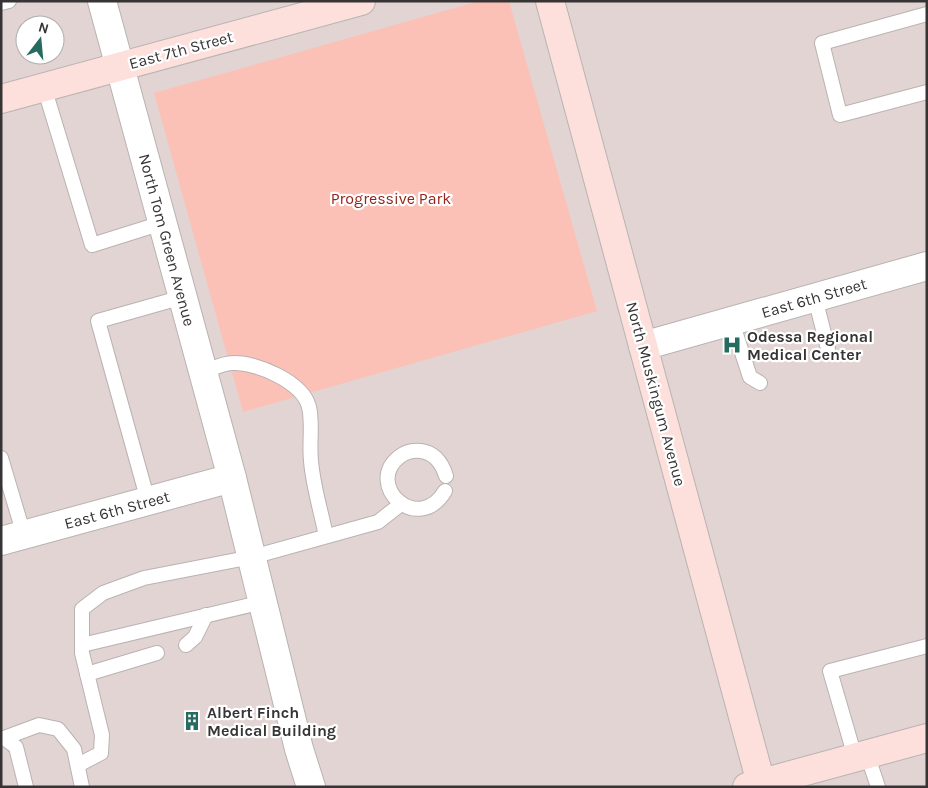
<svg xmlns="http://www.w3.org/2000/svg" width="928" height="788" font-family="Karla,sans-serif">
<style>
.built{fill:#e2d4d2;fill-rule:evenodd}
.green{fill:#fcc1b6}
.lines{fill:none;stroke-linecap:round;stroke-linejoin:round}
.lane-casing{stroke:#b8b3b2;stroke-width:16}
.street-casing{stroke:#b8b3b2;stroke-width:30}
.secondary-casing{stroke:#b8b3b2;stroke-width:30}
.lane{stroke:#fff;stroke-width:14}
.street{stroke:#fff;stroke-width:28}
.secondary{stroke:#fde0db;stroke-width:28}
.labels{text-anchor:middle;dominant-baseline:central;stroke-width:4.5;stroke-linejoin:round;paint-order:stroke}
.street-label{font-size:16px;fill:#363434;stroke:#fff}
.park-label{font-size:16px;fill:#95251b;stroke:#fff}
.poi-label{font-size:16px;font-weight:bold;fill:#363434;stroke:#fff;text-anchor:start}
</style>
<rect width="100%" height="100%" fill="#e8e3e2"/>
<!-- built -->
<path class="built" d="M1 1H927V787H1ZM25 25H55V55H25Z"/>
<!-- green -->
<polygon class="green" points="479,1 509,1 597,311 243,412 154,93"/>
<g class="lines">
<!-- lane casing -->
<g class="lane-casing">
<g id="lane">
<polyline points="1,3 9,1"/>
<polyline points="927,14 822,43 840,115 927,92"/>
<polyline points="44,87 92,245 162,223"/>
<polyline points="815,298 828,349"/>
<polyline points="732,322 750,377 760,383"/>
<path d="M203 372C212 369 223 363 233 363 256 362 303 382 309 407 313 424 309 443 311 461 313 486 321 511 326 536"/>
<polyline points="1,458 24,535"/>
<path d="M445 491C418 536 364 485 399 457 405 452 413 450 421 451 435 453 442 463 446 476"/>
<polyline points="148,501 98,321 183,297"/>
<polyline points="82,645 263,602"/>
<polyline points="186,645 195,637 206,615"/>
<polyline points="87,674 157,653"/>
<polyline points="1,738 4,738 16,747 26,787"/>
<polyline points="4,738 39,725 58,729 74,749 82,787"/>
<polyline points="867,754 878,787"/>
<polyline points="855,757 830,671 927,646"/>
<polyline points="78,765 101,753 102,735 82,653 82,609 103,593 144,578 252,557 378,522 401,504"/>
</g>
</g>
<!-- street casing -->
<g class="street-casing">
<g id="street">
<polyline points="102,1 232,478 299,749 311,787"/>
<polyline points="643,346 927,266"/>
<polyline points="1,541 232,478"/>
</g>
</g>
<!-- secondary casing -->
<g class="secondary-casing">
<g id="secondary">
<polyline points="550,1 762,787"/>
<polyline points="1,99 361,1"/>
<polyline points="747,787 927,738"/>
</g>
</g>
<!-- lane -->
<use href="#lane" class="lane"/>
<!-- street -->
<use href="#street" class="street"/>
<!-- secondary -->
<use href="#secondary" class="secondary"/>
</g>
<!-- icons -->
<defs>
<g id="hospital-bare" transform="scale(1.5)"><path d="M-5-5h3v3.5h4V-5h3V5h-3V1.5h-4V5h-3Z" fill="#256b60" stroke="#fff" stroke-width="2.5" paint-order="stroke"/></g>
<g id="building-bare" transform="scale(1.5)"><path d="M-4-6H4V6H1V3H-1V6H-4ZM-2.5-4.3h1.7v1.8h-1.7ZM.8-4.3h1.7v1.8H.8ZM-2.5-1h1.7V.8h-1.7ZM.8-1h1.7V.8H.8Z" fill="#256b60" stroke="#fff" stroke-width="2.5" paint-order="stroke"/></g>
</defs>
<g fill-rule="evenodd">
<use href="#hospital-bare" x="732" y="345"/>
<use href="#building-bare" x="192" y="721"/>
</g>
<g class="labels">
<!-- street labels -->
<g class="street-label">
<text transform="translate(181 50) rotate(-15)">East 7th Street</text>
<text transform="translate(167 240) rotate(75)">North Tom Green Avenue</text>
<text transform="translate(814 298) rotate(-16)">East 6th Street</text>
<text transform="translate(656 394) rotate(75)">North Muskingum Avenue</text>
<text transform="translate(117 510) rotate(-15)">East 6th Street</text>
</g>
<!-- park labels -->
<g class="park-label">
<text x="391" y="198">Progressive Park</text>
</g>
<!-- poi labels -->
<g class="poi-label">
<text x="747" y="336">Odessa Regional<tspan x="747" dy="18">Medical Center</tspan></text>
<text x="207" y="712">Albert Finch<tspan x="207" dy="18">Medical Building</tspan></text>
</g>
</g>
<!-- border -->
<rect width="928" height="788" fill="none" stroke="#363434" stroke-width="5"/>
<!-- north arrow -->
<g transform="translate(40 40) rotate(16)"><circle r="24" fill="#ffffff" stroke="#afaeae"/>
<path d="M0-4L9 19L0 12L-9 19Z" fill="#256b60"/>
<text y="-8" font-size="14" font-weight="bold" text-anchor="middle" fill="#363434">N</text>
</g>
</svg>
